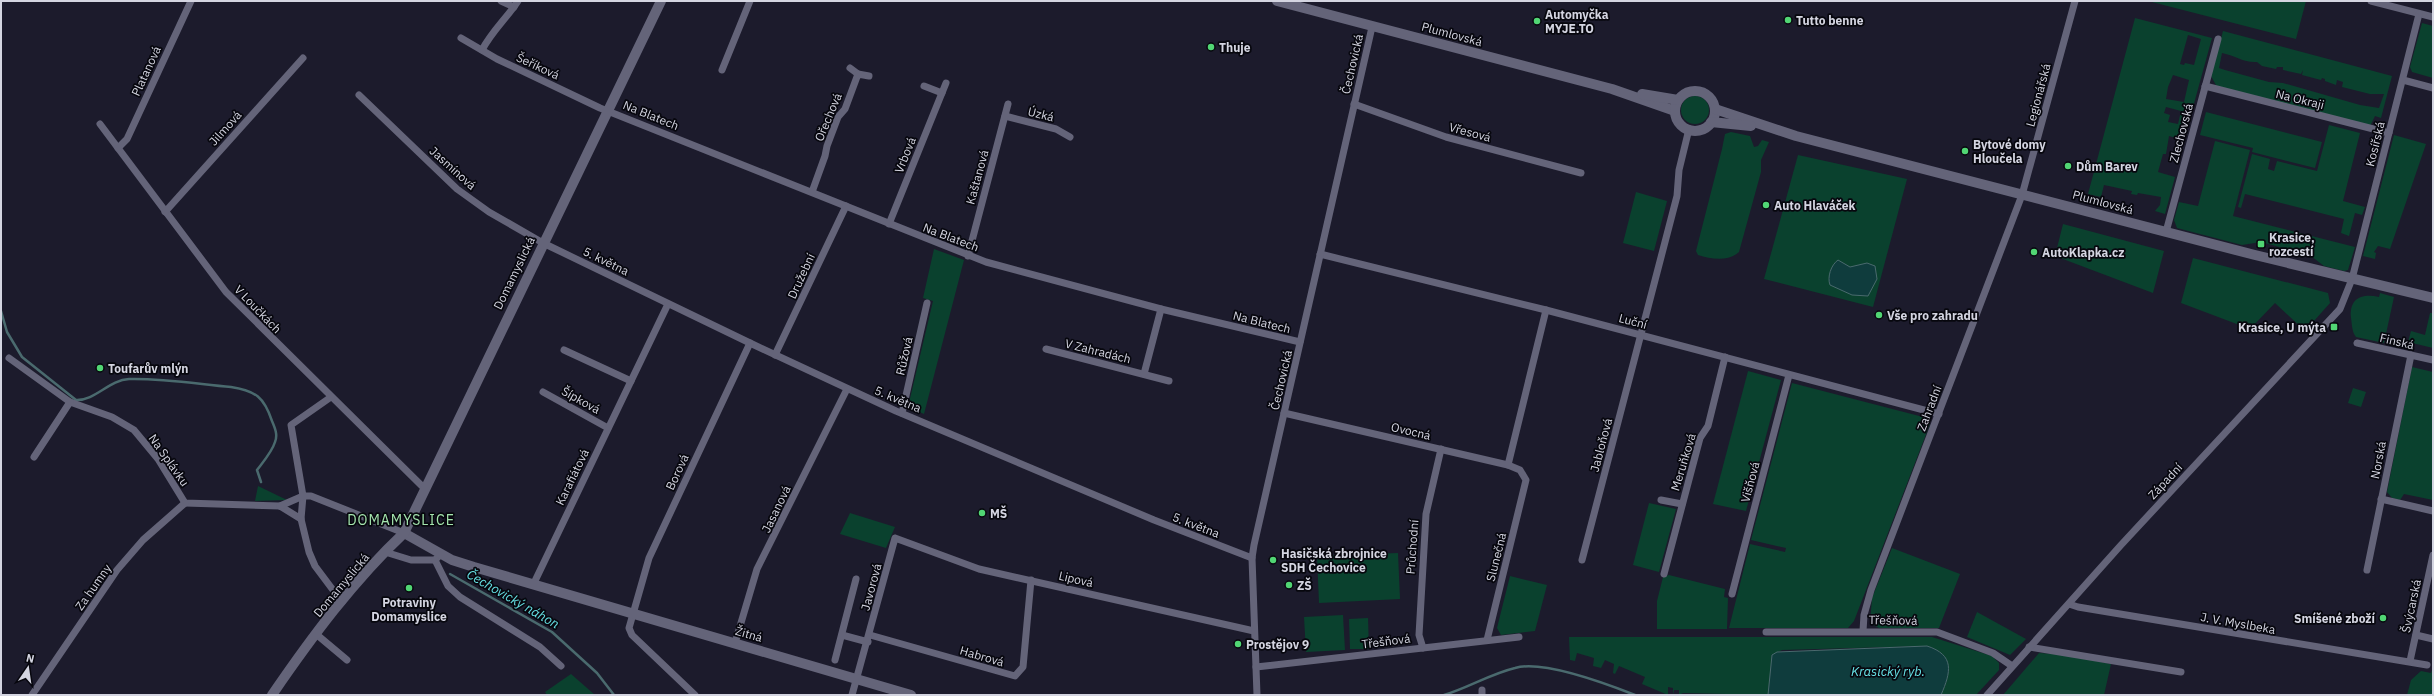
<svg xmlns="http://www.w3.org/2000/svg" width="2434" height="696" font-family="'IBM Plex Sans',sans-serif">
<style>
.green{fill:#0a412e;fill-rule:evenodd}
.water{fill:#0f3c3d;stroke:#4a6a6e}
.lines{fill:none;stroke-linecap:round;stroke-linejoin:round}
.stream{stroke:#4a6a6e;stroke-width:2.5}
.street{stroke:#646479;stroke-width:7}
.secondary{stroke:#646479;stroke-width:10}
.poi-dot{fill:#51d674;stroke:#07070e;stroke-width:1.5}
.labels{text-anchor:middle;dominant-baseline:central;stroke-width:3.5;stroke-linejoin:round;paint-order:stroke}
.poi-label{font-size:12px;font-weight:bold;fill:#d4d5e1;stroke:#07070e;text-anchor:start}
.street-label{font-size:12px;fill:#d4d5e1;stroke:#07070e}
.water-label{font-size:13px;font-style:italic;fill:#66e1e5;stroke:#07070e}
.quarter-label{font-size:14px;letter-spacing:1px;fill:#a4e5ae;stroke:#07070e}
</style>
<rect width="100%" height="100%" fill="#1c1b2c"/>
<!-- green -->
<g class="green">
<polygon points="2148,1 2306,1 2296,39"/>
<path d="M2135 18 2212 38 2179 158 2176 157 2180 139 2169 136 2166 154H2163L2158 172 2175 177 2165 214 2155 211 2160 205 2161 197 2138 193 2137 195 2131 194 2132 191 2104 185 2101 197 2088 194ZM2188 35 2201 39 2194 65 2185 63 2184 65 2180 64ZM2173 75 2189 80 2184 102 2166 99 2168 87ZM2166 107 2181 111 2178 124 2168 122 2170 115 2164 113Z"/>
<polygon points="2422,23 2433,26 2433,78 2412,72 2410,67"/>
<path d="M2223 31 2392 76 2381 118 2375 116 2370 126 2217 87 2211 76ZM2222 53C2236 56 2244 63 2257 62L2262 66 2276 69 2277 67H2283V70L2301 74 2303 70 2302 75 2321 80 2322 78 2325 79V81L2336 85 2337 80 2343 82 2342 87 2370 94H2384L2379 108 2360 105 2283 83 2269 82 2225 70 2219 68Z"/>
<circle cx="1695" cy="110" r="14"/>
<polygon points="2206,112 2322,142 2315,168 2252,152 2253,148 2200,135"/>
<polygon points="2329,125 2360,133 2343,201 2365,207 2362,215 2355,213 2349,236 2341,233 2344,219 2245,194 2241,208 2238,207 2252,154 2270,159 2268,169 2274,171 2277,161 2317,171"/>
<path d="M1731 132 1750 136 1754 147 1758 146 1762 140 1769 142 1761 160V172L1739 252C1728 262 1711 259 1698 255L1696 251 1722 149 1725 134Z"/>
<polygon points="2394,135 2426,144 2390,249 2378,246 2374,252 2376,253 2375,259 2363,256"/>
<polygon points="2215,141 2250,150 2233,216 2355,247 2348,270 2344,271 2324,266 2311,256 2261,242 2242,245 2177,228 2174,220 2179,202 2198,206"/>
<polygon points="1798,155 1907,179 1873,307 1764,279"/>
<polygon points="1636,192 1667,201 1654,251 1623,243"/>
<polygon points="2063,224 2164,251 2153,293 2055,256"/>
<polygon points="934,249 964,260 924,414 908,407 933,301 923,298"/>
<polygon points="2193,258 2328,293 2330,303 2305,331 2275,303 2250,329 2181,303"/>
<path d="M2380 293 2394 297 2384 343 2356 337C2352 332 2352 325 2351 318 2349 299 2361 293 2379 297Z"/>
<polygon points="2430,313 2433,313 2433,348 2408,342 2411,331 2425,335"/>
<polygon points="2412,367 2433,372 2433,500 2404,494 2400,500 2392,498 2387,492"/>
<polygon points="1748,371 1781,380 1746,511 1713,504"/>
<polygon points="1792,383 1927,418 1930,424 1854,621 1848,628 1729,628 1750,544 1785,552 1786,548 1751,540"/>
<polygon points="2353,388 2366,392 2361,407 2348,403"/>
<polygon points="258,486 287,500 255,501"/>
<polygon points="1649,503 1676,509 1659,572 1633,565"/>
<polygon points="850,513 895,527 886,548 840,534"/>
<polygon points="1892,548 1960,574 1939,628 1879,628 1870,623 1872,598"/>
<polygon points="1398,553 1400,599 1319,603 1317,556"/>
<polygon points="1669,575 1725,589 1724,597 1728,598 1727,629 1657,629 1657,601 1663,577"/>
<polygon points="1510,576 1547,585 1535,631 1501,635 1497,628"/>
<polygon points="1977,612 2026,639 2010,655 1967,637"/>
<polygon points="1343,615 1345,650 1306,652 1304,617"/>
<polygon points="1368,618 1369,649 1350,649 1349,619"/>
<path d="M1569 637H1932L1992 656 1999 663V670L1976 695H1941C1951 673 1954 655 1927 646L1782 650 1772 655 1768 695 1683 693 1679 695V690H1674L1673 695V688L1668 687V695L1642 684 1645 677 1619 666 1615 674 1613 673 1614 664 1605 660 1601 668 1593 666 1594 658 1577 653 1575 661 1570 660Z"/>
<polygon points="2039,653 2066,655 2111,664 2104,695 2003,695"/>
<polygon points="2433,667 2433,695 2407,695 2411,680 2421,671 2431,673"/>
<polygon points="571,674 595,695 547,695 545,692"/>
</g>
<!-- water -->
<g class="water">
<path d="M1838 260 1850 267 1867 263 1875 266 1877 279 1868 296 1852 295 1830 285C1827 277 1831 265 1838 260Z"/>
<path d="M1927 646C1955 655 1951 672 1941 695H1768L1772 655 1777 652Z"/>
</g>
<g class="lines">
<!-- stream -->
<g class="stream">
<path d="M1 311 7 332 22 357 76 400C95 401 109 380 129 379 162 378 198 384 231 387 256 391 264 397 272 421 275 428 278 435 275 442 272 452 263 462 257 470L261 482"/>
<polyline points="450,574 552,632 597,673 614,695"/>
<path d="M1444 695C1468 688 1490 674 1515 668 1542 660 1607 684 1635 695"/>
</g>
<!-- street -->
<g class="street">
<polyline points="501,1 514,7"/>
<polyline points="2371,1 2433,17"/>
<polyline points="461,38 497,59 600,108 986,262 1161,309 1300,342"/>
<path d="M482 50C492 31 506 19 518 1"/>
<polyline points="850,68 858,74"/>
<polyline points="722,70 750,1"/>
<polyline points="2403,80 2433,88"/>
<polyline points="924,86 942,93"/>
<polyline points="2205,86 2389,133"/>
<polyline points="359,95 457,189 489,212 543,243 750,343 896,411 1154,520 1252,558"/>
<polyline points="1354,104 1446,137 1581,173"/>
<polyline points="1005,116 1056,129 1070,137"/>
<polyline points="100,124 226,292 424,488"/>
<polyline points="118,148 127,139 191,1"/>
<polyline points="812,192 825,156 827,146 838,117 845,109 858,74 869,76"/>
<polyline points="165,212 303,58"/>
<polyline points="889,224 946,83"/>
<polyline points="2166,232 2218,39"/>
<polyline points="1320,254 1546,310 1939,414"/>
<polyline points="968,256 1008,104"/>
<polyline points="2357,343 2433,360"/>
<polyline points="1046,349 1169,381"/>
<polyline points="564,350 631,381"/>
<polyline points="775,355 846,206"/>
<polyline points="9,358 70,402 112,417 134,430 158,459 185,503 280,506 301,519"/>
<polyline points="1144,374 1161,309"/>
<polyline points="543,392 608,428"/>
<polyline points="331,397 291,425 303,496 301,519 309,552 315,566 342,602"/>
<polyline points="902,413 927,303"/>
<polyline points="1284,413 1508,465 1520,470 1526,480 1487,640"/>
<polyline points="34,457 70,402"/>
<polyline points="1508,465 1546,310"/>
<polyline points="2381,499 2433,511"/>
<polyline points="1661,500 1682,504"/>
<polyline points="280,506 303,496 311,496 404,533"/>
<polyline points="385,552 411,560 435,560 438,557"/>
<polyline points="435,560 448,586 460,597 540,647 561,666"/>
<polyline points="1582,560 1677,196 1679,170 1689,129"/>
<polyline points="2367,570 2411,355"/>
<polyline points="1664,574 1700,438 1708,426 1725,357"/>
<polyline points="534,583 668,304"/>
<polyline points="1732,594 1789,375"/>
<polyline points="2069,604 2078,607 2427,665"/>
<polyline points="1863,631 1864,615 1871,590 2022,195 2075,1"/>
<polyline points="1766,632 1937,632 1993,653 2012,666"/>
<polyline points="316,634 347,660"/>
<polyline points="842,635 868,642"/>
<polyline points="870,635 1015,676 1023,667 1031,580"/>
<polyline points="2416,635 2433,639"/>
<polyline points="735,643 757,569 847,389"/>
<polyline points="2029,647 2181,672"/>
<polyline points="1423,648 1419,635 1426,514 1441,449"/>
<polyline points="835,660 856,579"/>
<polyline points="2410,661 2433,555"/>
<polyline points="1256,667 1519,637"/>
<polyline points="32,695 117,570 143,540 185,503"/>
<polyline points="695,695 632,635 629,628 649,558 750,343"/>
<polyline points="852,695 895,538 979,569 1254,631"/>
<polyline points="1257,695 1252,558 1254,545 1372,27"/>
<polyline points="1482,695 1482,690"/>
<polyline points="1987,695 2121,545 2340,309 2352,279 2419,14"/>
</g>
<!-- secondary -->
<g class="secondary">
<polyline points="1277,1 1612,89 1675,111"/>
<circle cx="1695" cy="111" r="20"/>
<polyline points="1642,94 1678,100"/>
<polyline points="1715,109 1796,136 2255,255 2433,298"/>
<polyline points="1711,122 1751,126"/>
<polyline points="404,533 452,560 474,567 911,695"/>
<path d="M272 695C311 638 354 580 404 533L661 1"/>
</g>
</g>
<!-- markers -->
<g class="poi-dot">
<circle cx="1788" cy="20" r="4"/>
<circle cx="1537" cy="21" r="4"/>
<circle cx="1211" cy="47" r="4"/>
<circle cx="1965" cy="151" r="4"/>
<circle cx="2068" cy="166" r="4"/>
<circle cx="1766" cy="205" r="4"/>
<rect x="2257" y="240" width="8" height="8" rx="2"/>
<circle cx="2034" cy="252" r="4"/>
<circle cx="1879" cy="315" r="4"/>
<rect x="2330" y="323" width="8" height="8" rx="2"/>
<circle cx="100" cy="368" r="4"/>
<circle cx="982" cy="513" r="4"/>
<circle cx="1273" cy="560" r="4"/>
<circle cx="1289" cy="585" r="4"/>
<circle cx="409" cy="588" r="4"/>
<circle cx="2383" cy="618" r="4"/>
<circle cx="1238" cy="644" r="4"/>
</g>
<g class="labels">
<!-- poi labels -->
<g class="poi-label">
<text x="1545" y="14">Automyčka<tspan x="1545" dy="14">MYJE.TO</tspan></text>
<text x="1796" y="20">Tutto benne</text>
<text x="1219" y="47">Thuje</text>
<text x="1973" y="144">Bytové domy<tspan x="1973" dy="14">Hloučela</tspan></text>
<text x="2076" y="166">Dům Barev</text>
<text x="1774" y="205">Auto Hlaváček</text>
<text x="2269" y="237">Krasice,<tspan x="2269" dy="14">rozcestí</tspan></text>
<text x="2042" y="252">AutoKlapka.cz</text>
<text x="1887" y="315">Vše pro zahradu</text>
<text x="2326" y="327" text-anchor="end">Krasice, U mýta</text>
<text x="108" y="368">Toufarův mlýn</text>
<text x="990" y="513">MŠ</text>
<text x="1281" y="553">Hasičská zbrojnice<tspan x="1281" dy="14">SDH Čechovice</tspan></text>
<text x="1297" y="585">ZŠ</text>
<text x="409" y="602" text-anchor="middle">Potraviny<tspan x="409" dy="14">Domamyslice</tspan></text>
<text x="2375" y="618" text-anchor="end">Smíšené zboží</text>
<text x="1246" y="644">Prostějov 9</text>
</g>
<!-- street labels -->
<g class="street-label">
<text transform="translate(1452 34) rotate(15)">Plumlovská</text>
<text transform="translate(1352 64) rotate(-77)">Čechovická</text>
<text transform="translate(538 66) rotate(25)">Šeříková</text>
<text transform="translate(146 71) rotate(-65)">Platanová</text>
<text transform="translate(2038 95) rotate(-75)">Legionářská</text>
<text transform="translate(2300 99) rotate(14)">Na Okraji</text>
<text transform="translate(1041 114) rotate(14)">Úzká</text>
<text transform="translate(651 115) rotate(22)">Na Blatech</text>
<text transform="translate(828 117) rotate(-67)">Ořechová</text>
<text transform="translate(225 128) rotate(-48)">Jilmová</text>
<text transform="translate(1470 132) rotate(15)">Vřesová</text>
<text transform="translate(2181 133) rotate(-75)">Zlechovská</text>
<text transform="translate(2375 144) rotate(-76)">Kosířská</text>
<text transform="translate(905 155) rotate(-68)">Vrbová</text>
<text transform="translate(453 168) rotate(42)">Jasmínová</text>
<text transform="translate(977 177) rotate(-75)">Kaštanová</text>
<text transform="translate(2103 202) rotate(15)">Plumlovská</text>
<text transform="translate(951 237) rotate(21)">Na Blatech</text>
<text transform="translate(606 261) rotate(26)">5. května</text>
<text transform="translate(514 273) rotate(-64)">Domamyslická</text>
<text transform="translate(801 276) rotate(-65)">Družební</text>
<text transform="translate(258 309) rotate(46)">V Loučkách</text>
<text transform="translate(1633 321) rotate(15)">Luční</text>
<text transform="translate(1262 322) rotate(14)">Na Blatech</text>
<text transform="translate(2397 341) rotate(13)">Finská</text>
<text transform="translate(1098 351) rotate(14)">V Zahradách</text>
<text transform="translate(904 356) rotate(-77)">Růžová</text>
<text transform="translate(1281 380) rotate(-77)">Čechovická</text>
<text transform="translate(898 399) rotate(23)">5. května</text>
<text transform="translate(581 400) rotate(29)">Šípková</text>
<text transform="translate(1929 408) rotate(-69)">Zahradní</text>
<text transform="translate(1411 431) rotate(13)">Ovocná</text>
<text transform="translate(1601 445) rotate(-75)">Jabloňová</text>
<text transform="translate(169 460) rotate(55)">Na Splávku</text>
<text transform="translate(2378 460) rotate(-79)">Norská</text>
<text transform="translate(1683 462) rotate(-73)">Meruňková</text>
<text transform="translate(677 472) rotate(-65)">Borová</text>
<text transform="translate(572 477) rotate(-64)">Karafiátová</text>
<text transform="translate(2165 481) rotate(-47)">Západní</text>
<text transform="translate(1750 482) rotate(-75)">Višňová</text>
<text transform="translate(776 509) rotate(-64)">Jasanová</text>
<text transform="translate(1196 525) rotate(21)">5. května</text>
<text transform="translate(1412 547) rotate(-86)">Průchodní</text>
<text transform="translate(1496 557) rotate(-76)">Slunečná</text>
<text transform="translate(1076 579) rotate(13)">Lipová</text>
<text transform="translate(341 585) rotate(-50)">Domamyslická</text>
<text transform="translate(93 587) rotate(-55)">Za humny</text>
<text transform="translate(871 587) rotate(-75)">Javorová</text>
<text transform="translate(2411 606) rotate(-78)">Švýcarská</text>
<text transform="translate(1893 620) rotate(1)">Třešňová</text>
<text transform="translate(2238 623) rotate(10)">J. V. Myslbeka</text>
<text transform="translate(749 634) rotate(16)">Žitná</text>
<text transform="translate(1386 641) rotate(-7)">Třešňová</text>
<text transform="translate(982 656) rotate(16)">Habrová</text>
</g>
<!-- water labels -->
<g class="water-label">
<text transform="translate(513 599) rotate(30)">Čechovický náhon</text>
<text x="1888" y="671">Krasický ryb.</text>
</g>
<!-- quarter labels -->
<g class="quarter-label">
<text x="401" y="520">DOMAMYSLICE</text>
</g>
</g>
<!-- border -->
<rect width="2434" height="696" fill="none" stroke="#d4d5e1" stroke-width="4"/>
<!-- north arrow -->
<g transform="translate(28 668) rotate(13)" stroke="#07070e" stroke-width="3" paint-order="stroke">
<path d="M0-3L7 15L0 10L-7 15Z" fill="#d4d5e1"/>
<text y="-6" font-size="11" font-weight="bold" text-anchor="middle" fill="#d4d5e1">N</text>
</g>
</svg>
